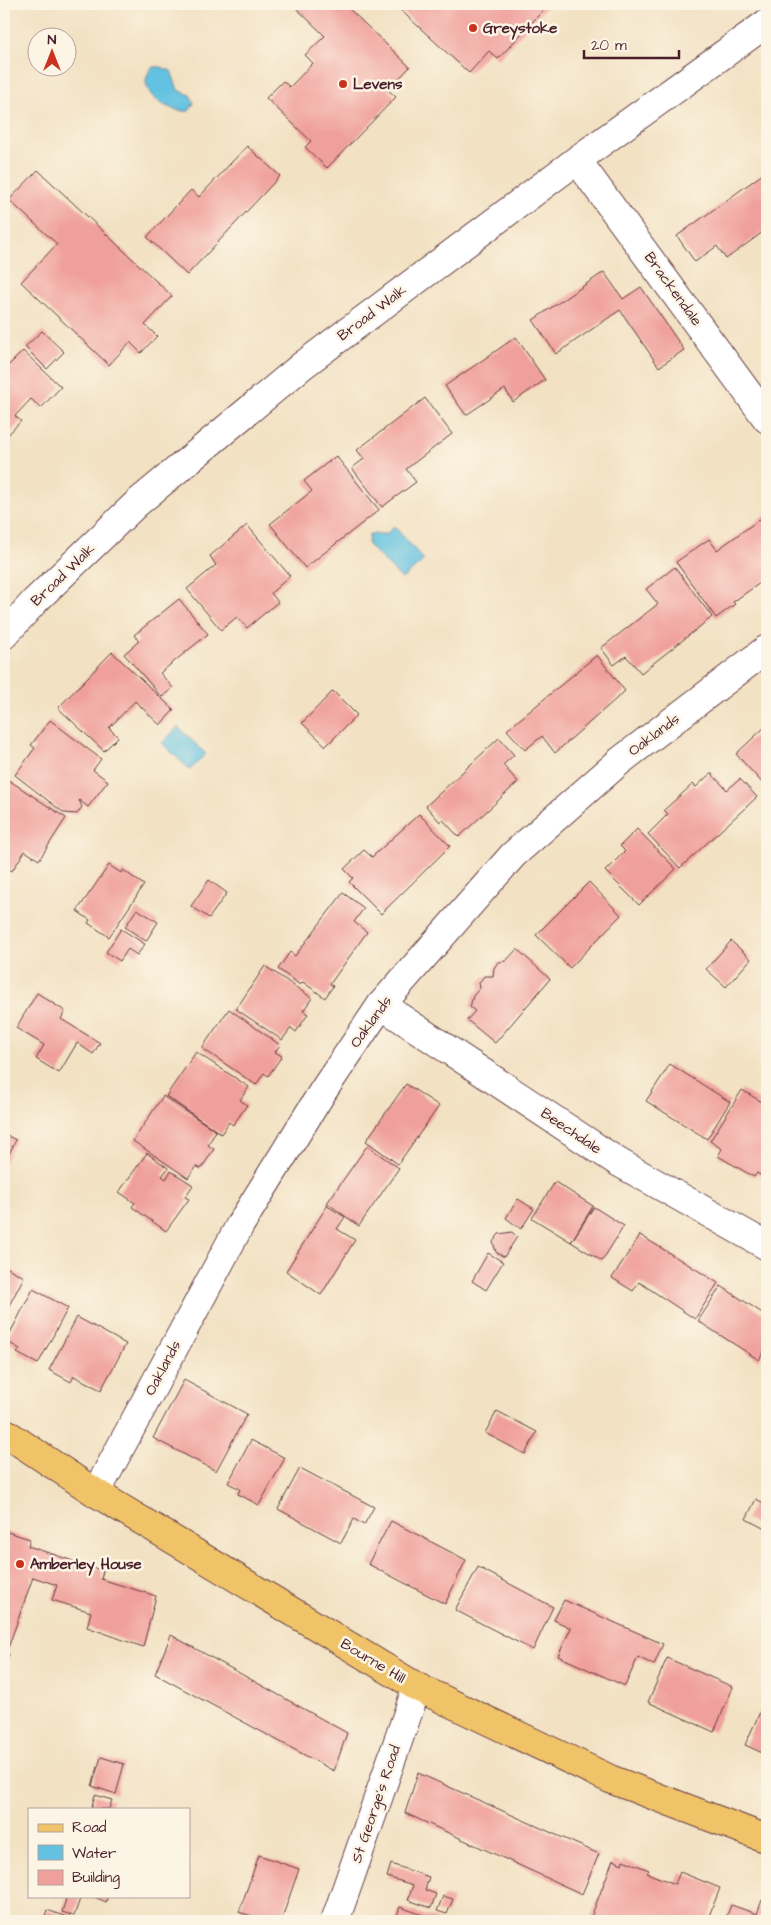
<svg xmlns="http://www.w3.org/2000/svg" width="771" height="1925" font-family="'Architects Daughter',sans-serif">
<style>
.water{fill:#63c2e1;stroke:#567086}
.building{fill:#f0a09c}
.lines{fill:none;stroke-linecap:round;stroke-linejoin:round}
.minor-casing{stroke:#633c42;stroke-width:30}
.major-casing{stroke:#633c42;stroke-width:30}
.minor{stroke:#fff;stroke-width:28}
.major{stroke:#f1c369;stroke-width:28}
.poi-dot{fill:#c8321e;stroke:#fcf5e5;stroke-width:2}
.labels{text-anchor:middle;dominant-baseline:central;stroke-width:5;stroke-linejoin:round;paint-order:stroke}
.poi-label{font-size:15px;font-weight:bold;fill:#4a1f2b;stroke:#fcf5e5;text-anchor:start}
.street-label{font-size:15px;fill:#4a1f2b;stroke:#fcf5e5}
</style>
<rect width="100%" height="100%" fill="#fcf5e5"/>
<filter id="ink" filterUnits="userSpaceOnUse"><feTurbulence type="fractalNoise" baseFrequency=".02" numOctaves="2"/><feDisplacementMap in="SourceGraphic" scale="10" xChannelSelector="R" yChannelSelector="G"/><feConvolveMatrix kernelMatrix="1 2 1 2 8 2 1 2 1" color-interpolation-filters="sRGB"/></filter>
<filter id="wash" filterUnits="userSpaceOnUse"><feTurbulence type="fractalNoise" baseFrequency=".0096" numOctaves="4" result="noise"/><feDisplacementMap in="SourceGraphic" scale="20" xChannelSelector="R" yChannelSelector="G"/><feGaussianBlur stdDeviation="1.12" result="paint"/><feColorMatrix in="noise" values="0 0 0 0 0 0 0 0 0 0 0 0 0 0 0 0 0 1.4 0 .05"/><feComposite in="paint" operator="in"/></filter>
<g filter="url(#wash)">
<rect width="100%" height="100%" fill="#f2e1c2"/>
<!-- water -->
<g class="water">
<path d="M153 67H161L171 71 178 90 190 95 194 103 189 111C167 113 131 89 153 67Z"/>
<polygon points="394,526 424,560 402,579 368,545 369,534 387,534"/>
<polygon points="178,727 206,754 190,770 162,743"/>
</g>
<g id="blocks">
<!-- building -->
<g class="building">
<polygon points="292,4 344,4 410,67 388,90 396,97 327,168 305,147 311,141 266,98 283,81 290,87 313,63 305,55 325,36"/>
<polygon points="394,4 549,4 498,59 489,51 469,73"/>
<polygon points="247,146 280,176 187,275 147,237 191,190 199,197"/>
<polygon points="38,170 172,296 145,325 157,336 141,353 130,342 109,365 21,282 57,244 9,200"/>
<polygon points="767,171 767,229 726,259 717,246 695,262 677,236"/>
<polygon points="604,272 623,299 641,287 684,350 659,367 620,310 556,354 533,320"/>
<polygon points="42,331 64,352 47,369 25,347"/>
<polygon points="516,337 545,380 513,402 505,389 466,415 445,386"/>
<polygon points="23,351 61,387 41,408 31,399 15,416 21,421 4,439 4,370"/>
<polygon points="425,398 452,434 406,469 416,482 382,507 352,468 364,459 357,450"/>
<polygon points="336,456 379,510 305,568 270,524 312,491 304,481"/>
<polygon points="767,514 767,578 733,602 735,604 716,618 676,562 709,539 717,550"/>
<polygon points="247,525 290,576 271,593 278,602 247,628 237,617 221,630 187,589 216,565 210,556"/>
<polygon points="675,567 712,617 641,673 626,656 614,665 601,648 658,604 646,589"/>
<polygon points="179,599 208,634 160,673 173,688 162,697 124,654 139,641 134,635"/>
<polygon points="112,652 174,710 160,725 135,701 109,728 118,737 104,751 58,708"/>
<polygon points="597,655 625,691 555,753 542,736 525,750 507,730"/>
<polygon points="333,691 357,715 326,746 302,723"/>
<polygon points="50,720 101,759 93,770 108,781 88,807 79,800 82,807 77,814 64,813 15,775 35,748 31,745"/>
<polygon points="767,725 767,788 736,754"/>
<polygon points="499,738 514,755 503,765 518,782 459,837 443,820 440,822 426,806"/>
<polygon points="711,773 727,790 740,779 757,797 680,868 648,834 668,814 664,810 693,784 696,787"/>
<polygon points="4,777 66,818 39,860 25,851 12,871 4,866"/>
<polygon points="419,814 450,846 381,914 349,882 353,878 344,869 364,850 372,857"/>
<polygon points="637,829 676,869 639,905 605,871 625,851 620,846"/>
<polygon points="109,865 121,873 123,870 144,885 109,937 88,923 90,920 77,911"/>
<polygon points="209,880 227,893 209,918 191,906"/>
<polygon points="589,882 621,915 570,968 536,935"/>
<polygon points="343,893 364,908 354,922 367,932 330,984 333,986 325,998 303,982 300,985 278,969 290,952 295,956"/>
<polygon points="137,909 158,922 146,941 125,927"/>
<polygon points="121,929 145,944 137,955 128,949 120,961 106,952"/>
<polygon points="731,941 751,959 726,987 706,969"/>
<polygon points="517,949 550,979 495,1043 467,1020 475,1011 470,1007 473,996 480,988 479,983 484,976 493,976 494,968 498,962 506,961"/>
<polygon points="265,966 312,998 303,1011 308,1014 296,1032 291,1028 282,1040 236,1009"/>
<polygon points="37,993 65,1011 61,1019 100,1043 93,1054 77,1043 59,1073 36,1059 44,1045 16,1028"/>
<polygon points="229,1009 280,1045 275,1052 282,1056 268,1076 264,1073 256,1085 202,1048"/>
<polygon points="196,1052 249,1087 240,1100 247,1105 233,1125 229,1122 221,1134 166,1096"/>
<polygon points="670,1064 730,1102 707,1139 646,1101"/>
<polygon points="406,1084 439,1106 398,1164 366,1141"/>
<polygon points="742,1090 767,1105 767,1179 757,1173 754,1177 718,1156 722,1149 710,1141"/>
<polygon points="163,1096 216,1131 208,1145 214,1149 201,1169 196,1166 188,1178 133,1141"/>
<polygon points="4,1134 16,1140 4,1164"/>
<polygon points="367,1146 399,1168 359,1226 327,1203"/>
<polygon points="147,1153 168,1168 162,1176 166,1179 171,1171 193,1185 185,1197 189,1199 166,1231 132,1207 135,1203 119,1192"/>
<polygon points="555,1182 593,1206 571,1242 532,1218"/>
<polygon points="518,1199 534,1209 521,1229 506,1218"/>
<polygon points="327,1206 345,1217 337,1229 355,1240 321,1295 286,1271"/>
<polygon points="594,1207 624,1226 602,1261 571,1242"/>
<polygon points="512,1232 517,1237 504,1257 496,1252 493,1242 499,1234"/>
<polygon points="640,1235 718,1283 695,1319 639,1282 633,1291 612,1278"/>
<polygon points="488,1253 503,1262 486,1290 472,1281"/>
<polygon points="4,1266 24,1277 4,1315"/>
<polygon points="721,1286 767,1316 767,1346 759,1360 698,1321"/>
<polygon points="33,1289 68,1308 38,1364 17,1353 20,1349 6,1341"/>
<polygon points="77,1317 126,1344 101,1390 74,1376 71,1382 49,1370"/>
<polygon points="184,1380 247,1414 216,1471 153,1438"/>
<polygon points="497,1411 537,1432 525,1454 485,1433"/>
<polygon points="251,1440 285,1458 259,1505 238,1494 240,1489 228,1483"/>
<polygon points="300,1468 374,1507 364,1525 354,1519 341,1543 278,1509"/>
<polygon points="756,1499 767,1505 767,1530 746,1519"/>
<polygon points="391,1521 466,1560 445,1604 368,1564"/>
<polygon points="4,1531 30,1539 28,1546 103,1571 101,1579 156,1596 143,1647 87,1627 91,1612 52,1600 57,1585 33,1577 8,1648 4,1647"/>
<polygon points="478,1567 553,1607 533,1650 455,1610"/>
<polygon points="564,1600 663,1644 654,1665 638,1657 625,1686 558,1656 571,1628 554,1620"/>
<polygon points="171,1635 347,1733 334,1771 155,1674"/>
<polygon points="4,1652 9,1654 4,1670"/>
<polygon points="667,1658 733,1687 714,1732 648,1702"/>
<polygon points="765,1701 767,1702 767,1755 745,1745"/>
<polygon points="101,1757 124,1764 116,1794 92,1786"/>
<polygon points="418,1773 599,1854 582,1894 405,1813"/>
<polygon points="95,1795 112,1800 109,1809 91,1809"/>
<polygon points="259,1855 299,1869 281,1921 267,1921 239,1912"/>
<polygon points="613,1860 622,1864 623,1860 649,1870 647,1873 675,1884 680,1872 720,1888 707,1921 599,1921 591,1917"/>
<polygon points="391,1864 429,1877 425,1890 436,1894 431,1908 408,1900 413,1885 387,1877"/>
<polygon points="67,1896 81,1896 74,1916 62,1912"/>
<polygon points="92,1896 108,1896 106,1902"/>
<polygon points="443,1896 453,1899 447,1914 437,1911"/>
<polygon points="762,1900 767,1902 767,1921 725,1921 731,1905 757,1914"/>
<polygon points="400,1907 440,1921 395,1921"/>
<polygon points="47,1910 72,1919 72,1921 43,1921"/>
</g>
</g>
</g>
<g filter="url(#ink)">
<use href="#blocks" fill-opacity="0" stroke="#633c42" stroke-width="1"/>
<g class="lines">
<!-- minor casing -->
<g class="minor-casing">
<g id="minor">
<polyline points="577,160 767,419"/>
<polyline points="4,635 35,601 136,504 303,365 577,160 767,23"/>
<polyline points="381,1005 618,1162 767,1246"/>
<polyline points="96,1493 240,1225 323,1091 381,1005 513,855 620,761 767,649"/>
<polyline points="335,1921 417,1687"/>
</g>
</g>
<!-- major casing -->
<g class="major-casing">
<polyline id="major" points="4,1432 96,1493 417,1687 610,1779 767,1839"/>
</g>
<!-- minor -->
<use href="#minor" class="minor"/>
<!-- major -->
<use href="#major" class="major"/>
</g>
</g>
<!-- markers -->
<g class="poi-dot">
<circle cx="473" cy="28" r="5"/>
<circle cx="343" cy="84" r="5"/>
<circle cx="20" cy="1564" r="5"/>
</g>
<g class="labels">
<!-- poi labels -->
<g class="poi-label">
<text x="483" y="28">Greystoke</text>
<text x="353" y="84">Levens</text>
<text x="30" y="1564">Amberley House</text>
</g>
<!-- street labels -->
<g class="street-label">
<text transform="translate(673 289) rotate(54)">Brackendale</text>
<text transform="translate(372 313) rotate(-37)">Broad Walk</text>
<text transform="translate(63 575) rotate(-44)">Broad Walk</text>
<text transform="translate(654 735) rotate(-37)">Oaklands</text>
<text transform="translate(371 1022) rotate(-54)">Oaklands</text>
<text transform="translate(571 1131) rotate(34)">Beechdale</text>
<text transform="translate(163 1368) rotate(-62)">Oaklands</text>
<text transform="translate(373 1661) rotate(31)">Bourne Hill</text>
<text transform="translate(376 1804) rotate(-71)">St George's Road</text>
</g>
</g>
<!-- margin -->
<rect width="771" height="1925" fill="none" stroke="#fcf5e5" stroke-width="20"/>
<!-- legend -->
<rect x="28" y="1808" width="162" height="90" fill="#fcf5e5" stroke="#b59f9b"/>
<rect x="38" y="1824" width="25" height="8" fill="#f1c369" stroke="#b59f9b"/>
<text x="72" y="1832" font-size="15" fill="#4a1f2b">Road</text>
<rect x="38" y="1845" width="25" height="15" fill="#63c2e1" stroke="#b59f9b"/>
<text x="72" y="1858" font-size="15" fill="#4a1f2b">Water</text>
<rect x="38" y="1870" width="25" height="15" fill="#f0a09c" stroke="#b59f9b"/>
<text x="72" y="1882" font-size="15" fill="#4a1f2b">Building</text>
<!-- north arrow -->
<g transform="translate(52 52)"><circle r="24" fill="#fcf5e5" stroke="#b59f9b"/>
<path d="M0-4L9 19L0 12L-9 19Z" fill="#c8321e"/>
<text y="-8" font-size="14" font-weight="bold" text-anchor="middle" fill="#4a1f2b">N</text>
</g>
<!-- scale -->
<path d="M584 50v8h95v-8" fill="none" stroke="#4a1f2b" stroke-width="2.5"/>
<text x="591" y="50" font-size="15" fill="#4a1f2b" stroke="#fcf5e5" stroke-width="4" paint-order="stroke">20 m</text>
</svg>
